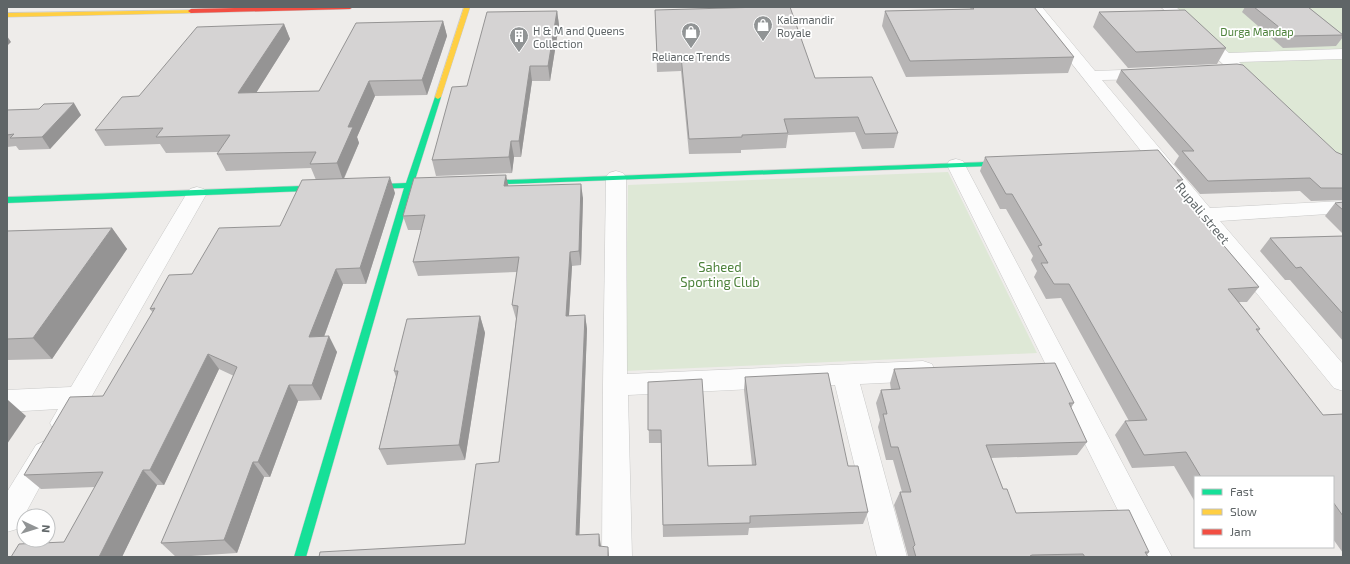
<svg xmlns="http://www.w3.org/2000/svg" width="1350" height="564" font-family="'Exo 2',sans-serif">
<style>
.green{fill:#dee8d6}
.lines{fill:none;stroke-linecap:round;stroke-linejoin:round}
.street-casing{stroke:#c9c9c8;stroke-width:1}
.fast-casing{stroke:#cacaca;stroke-width:1}
.slow-casing{stroke:#cacaca;stroke-width:1}
.jam-casing{stroke:#cacaca;stroke-width:1}
.street{fill:#fcfcfc;fill-rule:evenodd}
.fast{fill:#16e098;fill-rule:evenodd}
.slow{fill:#ffcf43;fill-rule:evenodd}
.jam{fill:#f24e42;fill-rule:evenodd}
.wall{fill:#b7b5b5}
.shaded-wall{fill:#959494}
.building{fill:#d5d3d3;stroke:#959494}
.labels{text-anchor:middle;dominant-baseline:central;stroke-width:3.5;stroke-linejoin:round;paint-order:stroke}
.far-poi-label{font-size:11px;fill:#5f6567;stroke:#fff;text-anchor:start}
.far-park-label{font-size:11px;fill:#4d823b;stroke:#fff}
.street-label{font-size:13px;fill:#5f6567;stroke:#fff}
.park-label{font-size:13px;fill:#4d823b;stroke:#fff}
</style>
<rect width="100%" height="100%" fill="#eeecea"/>
<!-- green -->
<g class="green">
<polygon points="1170,7 1343,7 1343,52 1227,56"/>
<polygon points="1343,56 1343,159 1234,60"/>
<polygon points="948,172 1037,353 625,371 628,185"/>
</g>
<g class="lines">
<!-- street casing -->
<g class="street-casing">
<g id="street">
<polygon points="1027,7 1042,7 1095,71 1149,69 1155,71 1157,74 1155,77 1149,79 1102,80 1210,208 1343,201 1343,213 1220,221 1343,364 1343,391 1334,388 1149,161"/>
<polygon points="1161,7 1176,7 1229,53 1343,49 1343,59 1239,62 1263,85 1261,88 1255,90 1249,88"/>
<polygon points="956,159 963,161 965,165 1172,557 1141,557 947,165 949,161"/>
<polygon points="616,171 623,173 626,177 627,374 923,361 932,364 935,371 932,378 923,381 860,384 907,557 877,557 835,385 628,395 632,557 602,557 603,385 606,177 609,173"/>
<polygon points="197,187 204,189 207,193 72,431 63,434 54,431 50,423 58,409 7,412 7,390 71,387 187,193 190,189"/>
<polygon points="45,441 54,445 58,453 17,529 7,532 7,492 36,445"/>
</g>
</g>
<!-- fast casing -->
<g class="fast-casing">
<g id="fast">
<polygon points="438,95 441,97 414,183 442,182 446,184 442,186 412,188 306,557 294,557 404,188 362,189 358,187 362,185 406,183 435,97"/>
<polygon points="1013,161 1017,163 1016,165 478,185 474,183 478,181"/>
<polygon points="328,185 331,186 332,188 331,190 7,203 7,197"/>
</g>
</g>
<!-- slow casing -->
<g class="slow-casing">
<g id="slow">
<polygon points="464,7 470,7 441,97 438,99 436,98 435,97"/>
<polygon points="193,10 194,11 191,13 7,17 7,13"/>
</g>
</g>
<!-- jam casing -->
<g class="jam-casing">
<polygon id="jam" points="280,7 353,7 350,9 191,13 188,11 191,9"/>
</g>
<!-- street -->
<use href="#street" class="street"/>
<!-- fast -->
<use href="#fast" class="fast"/>
<!-- slow -->
<use href="#slow" class="slow"/>
<!-- jam -->
<use href="#jam" class="jam"/>
</g>
<!-- wall -->
<g class="wall">
<polygon points="971,7 1034,7 1074,57 1068,73 906,77 882,26 885,11 970,9"/>
<polygon points="1245,7 1308,7 1343,35 1343,37 1336,46 1283,48 1242,12"/>
<polygon points="655,10 815,78 898,133 894,148 862,149 855,132 788,135 786,148 741,150 741,153 689,154 681,71 657,72"/>
<polygon points="557,11 559,25 550,81 532,81 521,157 514,157 512,173 436,176 432,160 467,86"/>
<polygon points="1099,12 1226,48 1217,64 1128,68 1093,27"/>
<polygon points="443,21 447,36 427,95 375,96 357,137 359,143 344,179 395,193 366,284 343,284 324,337 337,352 321,400 298,401 270,477 264,477 237,553 176,557 161,543 234,376 219,369 164,485 157,485 122,557 11,557 64,542 95,487 41,489 24,475 103,396 153,313 150,309 192,274 280,226 316,180 311,168 226,171 217,154 219,152 166,153 160,144 105,146 95,130 139,96 284,24 290,39 256,93 319,91"/>
<polygon points="1121,70 1343,155 1343,200 1311,201 1300,191 1200,194 1174,164 1179,156 1116,82"/>
<polygon points="7,110 81,115 50,149 19,150 16,146 7,147"/>
<polygon points="985,157 1183,180 1180,185 1182,186 1178,192 1259,287 1247,302 1239,302 1260,329 1258,332 1323,415 1343,414 1343,553 1333,539 1333,477 1195,477 1195,502 1174,466 1132,468 1115,435 1125,421 1129,421 1061,298 1046,299 1034,277 1037,271 1031,260 1033,256 1006,209 1000,209 980,171"/>
<polygon points="509,186 583,198 581,265 572,266 569,316 585,315 587,329 579,535 465,544 499,462 516,319 512,305 517,272 418,276 413,262 421,230 408,230 403,216"/>
<polygon points="1343,202 1343,234 1325,216 1335,203"/>
<polygon points="112,228 127,249 52,359 7,360 7,231"/>
<polygon points="1343,236 1343,341 1290,280 1285,280 1260,251 1270,238"/>
<polygon points="480,316 485,333 465,460 387,465 379,449 396,377 394,371"/>
<polygon points="894,369 1074,403 1071,408 1087,442 1077,455 991,458 1003,489 1016,513 1149,552 1147,555 1148,557 908,557 908,556 894,505 900,492 902,492 893,460 886,460 878,427 880,420 876,403 881,390 891,390 890,383"/>
<polygon points="745,377 848,466 868,512 863,524 749,528 748,535 663,537 661,443 649,443 648,382 708,466 752,465 744,390"/>
</g>
<!-- shaded-wall -->
<g class="shaded-wall">
<polygon points="557,11 559,25 550,81 548,66"/>
<polygon points="443,21 447,36 427,95 422,80"/>
<polygon points="284,24 290,39 246,109 238,93"/>
<polygon points="7,36 11,42 7,46"/>
<polygon points="530,66 532,81 521,157 519,141"/>
<polygon points="369,81 375,96 357,137 359,143 343,180 337,163 348,127"/>
<polygon points="74,103 81,115 50,149 42,137"/>
<polygon points="511,141 514,157 512,173 509,157"/>
<polygon points="506,175 509,189 504,186"/>
<polygon points="390,177 395,193 366,284 360,268"/>
<polygon points="581,184 583,198 581,265 579,251"/>
<polygon points="112,228 127,249 52,359 33,338"/>
<polygon points="570,252 572,266 568,330 566,316"/>
<polygon points="336,269 343,284 318,353 309,337"/>
<polygon points="585,315 587,329 579,547 576,535"/>
<polygon points="480,316 485,333 465,460 459,445"/>
<polygon points="329,336 337,352 321,400 312,385"/>
<polygon points="208,354 219,369 164,485 150,470"/>
<polygon points="289,385 298,401 270,477 258,462"/>
<polygon points="8,400 26,416 7,444 7,401"/>
<polygon points="253,462 264,477 237,553 224,540"/>
<polygon points="143,470 157,485 122,557 99,557"/>
<polygon points="599,534 601,546 601,557 599,546"/>
<polygon points="608,547 609,557 608,557"/>
</g>
<!-- building -->
<g class="building">
<polygon points="763,7 790,7 815,78 872,77 898,133 865,134 858,117 784,119 788,133 742,135 742,137 689,139 681,56 657,57 655,10"/>
<polygon points="972,7 1034,7 1074,57 910,61 885,11 974,9"/>
<polygon points="1254,7 1308,7 1343,35 1290,36"/>
<polygon points="1185,10 1226,48 1136,52 1099,12"/>
<polygon points="557,11 548,66 530,66 519,141 511,141 509,157 432,160 452,87 467,86 487,12"/>
<polygon points="443,21 422,80 369,81 348,127 353,127 337,163 310,164 316,152 217,154 230,135 156,137 163,128 95,130 122,97 139,96 197,27 284,24 238,93 319,91 356,23"/>
<polygon points="1237,64 1243,65 1336,152 1343,155 1343,188 1321,188 1310,178 1208,181 1182,151 1194,151 1121,70"/>
<polygon points="74,103 42,137 10,138 14,134 7,135 7,110 39,109 44,104"/>
<polygon points="1158,150 1183,180 1177,180 1182,186 1174,187 1259,287 1228,289 1260,329 1256,329 1323,415 1343,414 1343,516 1333,502 1333,477 1201,477 1186,452 1144,455 1125,421 1147,420 1069,284 1054,284 1041,263 1048,263 1038,246 1042,245 1012,194 1006,194 985,157"/>
<polygon points="506,175 504,186 581,184 579,251 570,252 566,316 585,315 576,535 599,534 599,546 608,547 608,557 319,557 320,552 465,544 476,464 499,462 518,306 512,305 519,257 413,262 425,215 403,216 414,178"/>
<polygon points="390,177 360,268 336,269 309,337 329,336 312,385 289,385 258,462 253,462 224,540 161,543 237,367 208,354 150,470 143,470 99,557 11,557 19,544 64,542 103,472 24,475 70,397 103,396 155,308 150,309 169,275 192,274 219,228 280,226 302,180"/>
<polygon points="1343,202 1343,210 1335,203"/>
<polygon points="112,228 33,338 7,339 7,231"/>
<polygon points="1343,236 1343,314 1301,267 1296,268 1270,238"/>
<polygon points="480,316 459,445 379,449 398,371 394,371 407,319"/>
<polygon points="1055,363 1074,403 1069,403 1087,442 986,445 1003,489 1007,489 1016,513 1129,510 1149,552 1145,552 1148,557 1085,557 1083,554 1032,555 1030,556 1030,557 916,557 913,547 915,545 900,492 911,492 898,447 891,447 883,414 887,414 881,390 900,389 894,369"/>
<polygon points="828,373 848,466 858,466 868,512 750,516 750,523 663,525 661,430 648,430 648,382 702,379 708,466 756,465 745,377"/>
</g>
<!-- icons -->
<defs>
<g id="shop-pin" transform="scale(1)"><path d="M0 17L-7.5 6A9.5 9.5 0 1 1 7.5 6Z" fill="#919495" stroke="#fff"/><path d="M-5-2.5h2.3a2.7 3.5 0 0 1 5.4 0H5L5.5 6h-11ZM-1.5-2.5h3a1.5 2.3 0 0 0-3 0Z" fill="#fff"/></g>
<g id="building-pin" transform="scale(1)"><path d="M0 17L-7.5 6A9.5 9.5 0 1 1 7.5 6Z" fill="#919495" stroke="#fff"/><path d="M-4-6H4V6H1V3H-1V6H-4ZM-2.5-4.3h1.7v1.8h-1.7ZM.8-4.3h1.7v1.8H.8ZM-2.5-1h1.7V.8h-1.7ZM.8-1h1.7V.8H.8Z" fill="#fff"/></g>
</defs>
<g fill-rule="evenodd">
<use href="#shop-pin" x="763" y="25"/>
<use href="#shop-pin" x="691" y="32"/>
<use href="#building-pin" x="519" y="36"/>
</g>
<g class="labels">
<!-- far-poi labels -->
<g class="far-poi-label">
<text x="777" y="19">Kalamandir<tspan x="777" dy="13">Royale</tspan></text>
<text x="533" y="30">H &amp; M and Queens<tspan x="533" dy="13">Collection</tspan></text>
<text x="691" y="56" text-anchor="middle">Reliance Trends</text>
</g>
<!-- far-park labels -->
<g class="far-park-label">
<text x="1257" y="31">Durga Mandap</text>
</g>
<!-- street labels -->
<g class="street-label">
<text transform="translate(1203 213) rotate(50)">Rupali street</text>
</g>
<!-- park labels -->
<g class="park-label">
<text x="720" y="267">Saheed<tspan x="720" dy="15">Sporting Club</tspan></text>
</g>
</g>
<!-- border -->
<rect width="1350" height="564" fill="none" stroke="#5f6567" stroke-width="16"/>
<!-- legend -->
<rect x="1194" y="476" width="140" height="72" fill="#ffffff" stroke="#bfc1c2"/>
<rect x="1202" y="489" width="20" height="6" fill="#16e098" stroke="#bfc1c2"/>
<text x="1230" y="496" font-size="12" fill="#5f6567">Fast</text>
<rect x="1202" y="509" width="20" height="6" fill="#ffcf43" stroke="#bfc1c2"/>
<text x="1230" y="516" font-size="12" fill="#5f6567">Slow</text>
<rect x="1202" y="529" width="20" height="6" fill="#f24e42" stroke="#bfc1c2"/>
<text x="1230" y="536" font-size="12" fill="#5f6567">Jam</text>
<!-- north arrow -->
<g transform="translate(36 528) rotate(94)"><circle r="19" fill="#ffffff" stroke="#bfc1c2"/>
<path d="M0-3L7 15L0 10L-7 15Z" fill="#919495"/>
<text y="-6" font-size="11" font-weight="bold" text-anchor="middle" fill="#5f6567">N</text>
</g>
</svg>
